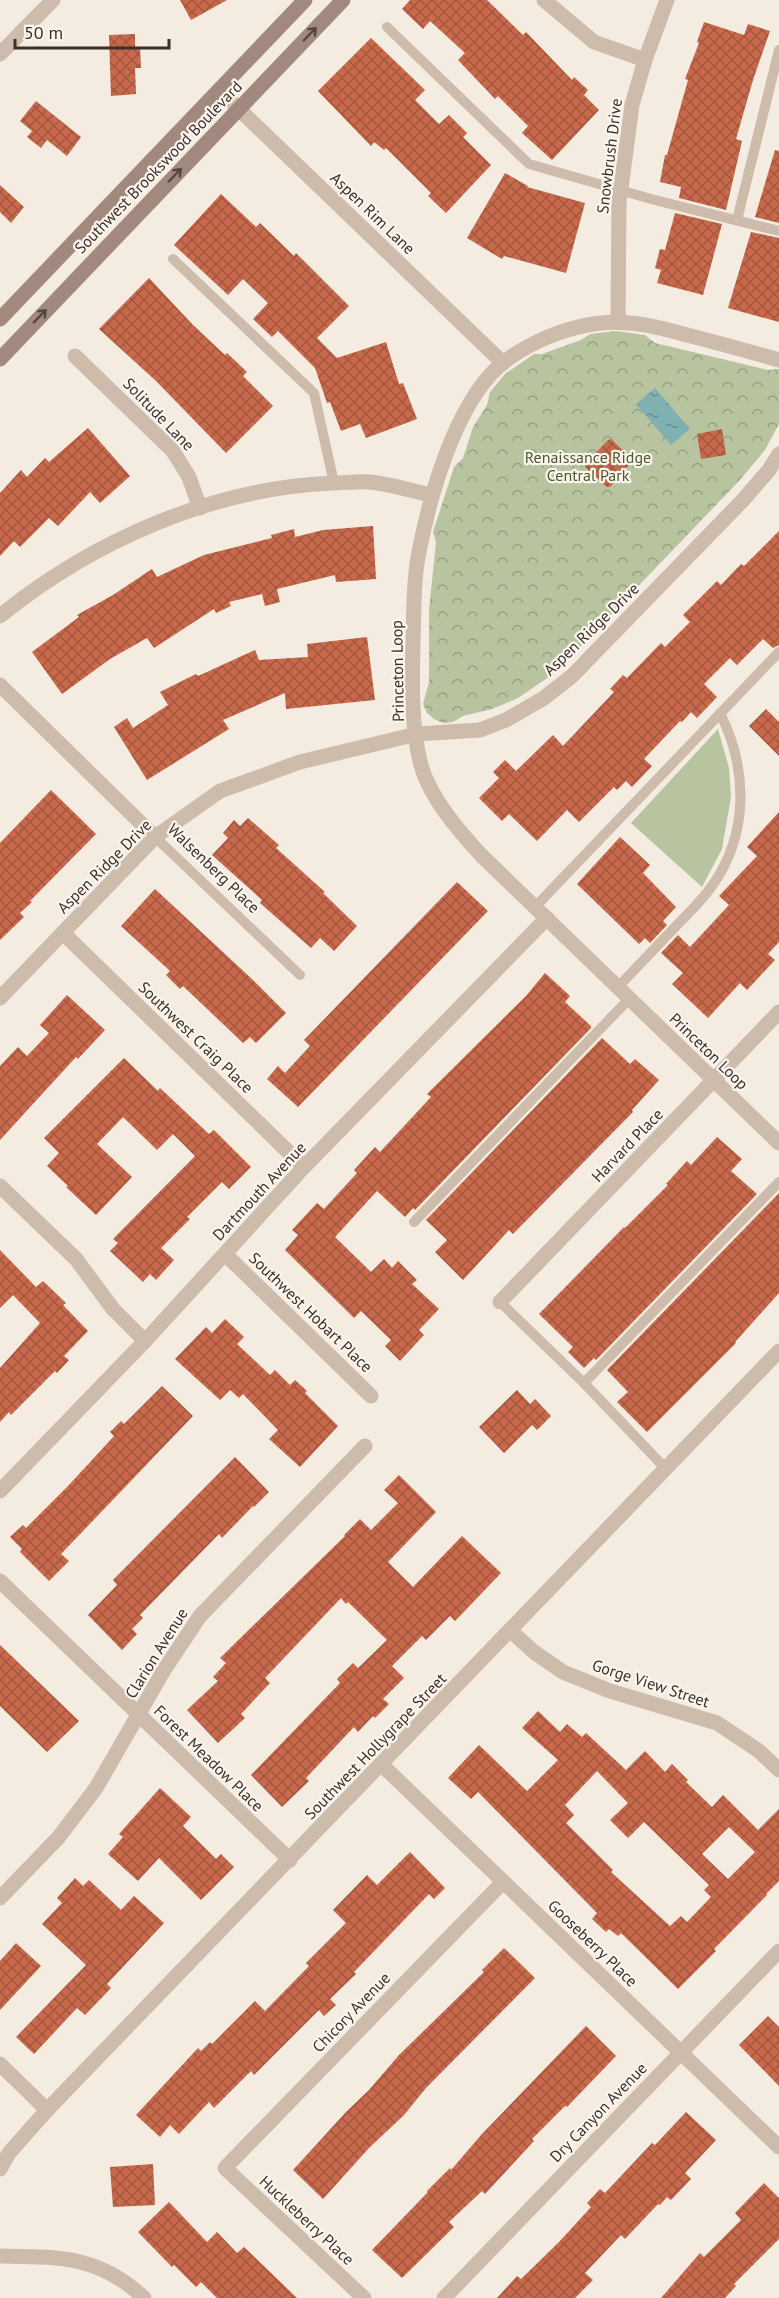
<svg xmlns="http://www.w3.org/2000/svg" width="779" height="2298" font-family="'PT Sans',sans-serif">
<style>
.grass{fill:#b8c4a0}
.park{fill:url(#park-crowns)}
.water{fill:url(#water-ripples)}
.building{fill:url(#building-cross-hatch);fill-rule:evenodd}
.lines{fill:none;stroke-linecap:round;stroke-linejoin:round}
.lane{stroke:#cdbbac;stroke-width:10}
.street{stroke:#cdbbac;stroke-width:15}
.secondary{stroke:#a18a7d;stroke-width:15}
.oneway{stroke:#544640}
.labels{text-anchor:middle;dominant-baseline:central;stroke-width:4.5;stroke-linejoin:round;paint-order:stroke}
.street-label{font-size:16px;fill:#3b302b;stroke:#fbf5ee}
.park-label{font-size:16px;fill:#4a5a2e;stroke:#fbf5ee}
</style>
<defs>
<pattern id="park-crowns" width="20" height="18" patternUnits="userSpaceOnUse" patternTransform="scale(1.5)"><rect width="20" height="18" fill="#b8c4a0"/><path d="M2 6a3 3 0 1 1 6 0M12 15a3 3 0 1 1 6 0" fill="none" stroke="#97a083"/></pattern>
<pattern id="water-ripples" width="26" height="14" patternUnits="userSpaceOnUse" patternTransform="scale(1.5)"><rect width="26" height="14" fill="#7fb0b2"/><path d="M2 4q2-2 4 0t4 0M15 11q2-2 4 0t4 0" fill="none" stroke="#699091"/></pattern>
<pattern id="building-cross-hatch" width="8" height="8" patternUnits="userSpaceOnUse" patternTransform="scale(1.5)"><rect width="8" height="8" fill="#c8694b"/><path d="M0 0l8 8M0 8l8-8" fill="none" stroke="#a4573f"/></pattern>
</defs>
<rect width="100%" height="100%" fill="#f4ebe1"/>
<!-- grass -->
<polygon class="grass" points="718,729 729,768 731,797 722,849 702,887 631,823"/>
<!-- park -->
<polygon class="park" points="616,331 645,335 655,343 768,370 779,369 779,424 765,450 739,481 556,672 518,698 492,709 463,716 453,722 443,723 434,719 427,713 423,704 429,682 429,610 436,542 433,532 454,467 463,458 473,427 487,405 490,392 505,374 534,354 542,354 581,340 590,334"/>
<!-- water -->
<polygon class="water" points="655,388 690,429 671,445 636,404"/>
<!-- building -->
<g class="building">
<polygon points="180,0 227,0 191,20"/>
<polygon points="410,0 487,0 523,35 526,32 572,80 574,77 588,90 584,95 599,110 552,160 522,133 528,126 498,96 495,99 458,60 465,53 430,21 423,29 402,9"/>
<polygon points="704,22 744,35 748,24 770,31 753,80 736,139 742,141 726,210 679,198 681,187 660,182 665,155 667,155 688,80 685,79 699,43 697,42"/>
<polygon points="135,34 135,48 140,48 141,68 135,68 136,94 111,96 109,35"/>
<polygon points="371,38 425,90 415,100 439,124 449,115 467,133 463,137 491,165 446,213 428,196 431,193 386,148 384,150 374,142 371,146 318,91"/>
<polygon points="36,101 81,137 67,156 47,140 41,148 27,137 32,131 20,121"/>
<polygon points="775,150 779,151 779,223 755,217"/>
<polygon points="505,173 528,186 527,187 585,203 566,273 504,256 502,259 467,238"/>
<polygon points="0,185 24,207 11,223 0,212"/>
<polygon points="221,194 256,227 260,223 294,256 296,253 349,306 317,338 337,358 386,342 399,384 403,383 417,419 366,438 360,424 341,431 330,402 327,403 315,368 278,331 272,337 253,319 268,303 243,279 228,295 174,245"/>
<polygon points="675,213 722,224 703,295 657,283 661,270 655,268 660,249 665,250"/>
<polygon points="751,232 779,238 779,322 728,308"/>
<polygon points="149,278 193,325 225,355 227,353 247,372 243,376 273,406 226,453 156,381 99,329"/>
<polygon points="88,428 130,476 100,503 90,492 58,526 49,518 20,547 14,541 0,556 0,493 21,470 27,477 45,458 49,462"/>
<polygon points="722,429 726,455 701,459 697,434"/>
<polygon points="611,439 633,460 610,487 607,487 585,467 585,464 608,440"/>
<polygon points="373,526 376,579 336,582 335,575 277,589 280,602 265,606 262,594 229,602 231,606 216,613 214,609 154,648 147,638 110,659 62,694 32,652 79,617 77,615 113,595 152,569 157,577 204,555 272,538 271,535 294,529 295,537 323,530"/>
<polygon points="779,531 779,645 773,648 763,639 737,665 730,658 704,684 717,697 697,718 691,712 682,722 680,721 644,759 652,766 632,787 626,781 617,790 614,787 579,822 567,810 537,841 509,814 502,821 479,798 499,778 493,772 505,760 516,771 553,735 563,746 614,692 610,689 623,675 627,678 661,643 665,647 690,622 683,615 717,581 721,585 741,564 744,566"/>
<polygon points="367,637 375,700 286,709 285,693 223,720 229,729 147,780 114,727 127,718 133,728 168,705 160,692 196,674 198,676 255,650 259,660 308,657 307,644"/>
<polygon points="766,709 779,722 779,756 749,726"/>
<polygon points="51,790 96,834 30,901 32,902 20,913 24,917 0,940 0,843"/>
<polygon points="779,812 779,942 768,954 775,960 747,990 740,983 708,1018 672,984 683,973 661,953 678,935 690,947 729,905 719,896 757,856 747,847"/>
<polygon points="248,818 279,845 276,848 325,892 323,893 357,926 334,951 320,938 311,948 260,903 262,900 212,855 228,838 223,833 234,820 240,826"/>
<polygon points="620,837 650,865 643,873 676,907 663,921 667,925 650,943 645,938 639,944 577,884"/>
<polygon points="457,882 488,911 298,1107 267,1079 278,1066 285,1073 310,1046 304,1040"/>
<polygon points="155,889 253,980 286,1013 256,1043 250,1037 243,1043 183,986 180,989 166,975 170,971 121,926"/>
<polygon points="545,973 570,996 565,1002 591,1026 591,1028 415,1210 413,1208 405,1217 377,1191 335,1237 371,1272 384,1259 392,1268 398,1261 417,1280 412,1284 439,1309 419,1330 424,1335 400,1361 385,1346 391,1340 361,1311 354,1318 285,1250 298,1235 292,1230 317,1203 324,1209 357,1173 354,1170 375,1147 380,1152 431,1097 427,1094 526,996"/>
<polygon points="67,995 105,1030 78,1059 76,1057 0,1140 0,1066 18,1047 27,1056 49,1033 40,1025"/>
<polygon points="602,1038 630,1064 635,1059 659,1080 632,1110 633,1112 575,1171 513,1234 509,1230 463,1280 435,1252 447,1240 426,1220"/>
<polygon points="124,1058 158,1091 160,1088 209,1134 214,1130 251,1167 229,1189 222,1182 187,1217 190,1219 161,1248 174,1260 156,1280 150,1274 143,1282 110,1251 118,1243 113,1239 195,1156 173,1134 157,1150 123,1117 97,1144 132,1177 96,1215 66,1187 68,1186 47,1166 59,1153 44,1138"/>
<polygon points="717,1137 742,1159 731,1171 757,1194 596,1360 594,1358 584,1368 568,1352 573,1347 539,1314 624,1227 625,1228 668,1185 666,1184 687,1161 691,1165"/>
<polygon points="779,1193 779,1293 735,1342 736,1343 647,1432 617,1402 628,1392 607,1370"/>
<polygon points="0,1250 36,1287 43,1281 66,1303 63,1305 88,1331 64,1356 69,1360 57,1373 55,1371 11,1415 9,1412 0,1422 0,1368 40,1323 13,1295 0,1308"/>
<polygon points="225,1319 244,1337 237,1344 270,1375 275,1370 290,1385 295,1380 307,1391 305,1393 338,1426 300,1467 269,1439 278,1430 243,1394 239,1398 230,1390 220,1400 175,1359 206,1327 212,1333"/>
<polygon points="162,1386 193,1416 61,1554 69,1561 49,1581 20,1552 22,1549 10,1537 23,1525 26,1528 69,1485 114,1436 110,1432 121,1421 124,1424"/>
<polygon points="517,1390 530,1404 535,1399 551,1416 537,1430 532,1425 504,1453 479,1427"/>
<polygon points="235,1457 269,1492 254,1507 253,1506 222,1538 219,1534 140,1615 143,1618 132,1629 137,1634 122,1650 88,1615 117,1585 113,1580"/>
<polygon points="399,1475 436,1512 388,1562 413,1587 462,1536 501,1573 455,1621 450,1616 426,1640 422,1636 392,1666 404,1678 383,1699 389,1704 375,1718 373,1716 358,1732 354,1727 306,1778 309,1781 282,1807 251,1775 340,1683 337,1679 353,1663 358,1668 387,1640 348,1602 346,1604 341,1598 265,1678 270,1683 241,1714 245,1718 218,1743 187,1710 218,1681 213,1677 226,1663 220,1658 345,1536 344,1535 360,1519 371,1530 398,1503 384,1490"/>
<polygon points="0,1645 79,1721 47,1752 0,1706"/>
<path d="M538 1711 560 1732 567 1724 582 1737 586 1733 626 1770 645 1751 665 1772 672 1764 688 1780 686 1782 712 1807 723 1795 758 1830 779 1809V1881L766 1894 767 1895 714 1949 716 1951 678 1989 621 1933 618 1936 609 1929 606 1932 592 1919 597 1913 478 1792 471 1799 448 1778 479 1745 527 1791 558 1760 522 1728ZM597 1771 628 1803 610 1820 628 1838 644 1822 709 1885 704 1890 711 1897 687 1922 681 1916 670 1926 611 1872 613 1870 566 1823 574 1815 565 1805ZM729 1827 755 1852 728 1879 702 1854Z"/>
<polygon points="160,1788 191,1817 183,1826 216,1859 221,1854 234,1867 201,1900 159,1858 138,1881 108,1854 123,1837 119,1834"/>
<polygon points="410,1852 445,1888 434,1899 429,1894 354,1972 356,1974 330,1999 336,2005 324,2016 319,2010 254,2075 251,2071 214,2108 209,2102 179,2134 170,2125 160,2137 136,2115 198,2048 201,2051 210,2042 212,2044 255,2001 265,2011 309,1966 306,1963 346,1923 333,1910 367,1875 377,1885"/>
<polygon points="75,1878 83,1886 89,1880 121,1910 134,1896 164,1923 107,1984 111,1988 85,2015 77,2008 34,2054 16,2037 86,1965 42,1924 62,1903 57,1898"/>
<polygon points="16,1943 41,1966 0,2010 0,1961"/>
<polygon points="504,1948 535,1978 426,2088 404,2115 369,2148 323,2199 293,2170 346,2112 369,2090 399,2055 484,1972 482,1970"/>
<polygon points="768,2016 779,2027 779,2086 739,2045"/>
<polygon points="586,2026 616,2056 567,2107 565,2106 532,2139 534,2141 485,2194 482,2191 449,2222 454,2227 402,2278 372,2250 428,2192 427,2191 450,2168 451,2170 482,2134"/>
<polygon points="686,2112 716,2140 685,2173 691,2179 671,2200 667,2197 660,2205 658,2204 625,2239 621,2235 585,2273 593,2280 575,2298 497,2298 517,2276 521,2279 560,2241 591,2207 587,2203 600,2189 605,2193 652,2143 655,2145"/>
<polygon points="153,2164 155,2205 113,2207 110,2167"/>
<polygon points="764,2183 779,2198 779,2239 734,2284 736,2286 725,2298 661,2298 700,2253 704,2257 741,2220 735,2213"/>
<polygon points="169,2202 207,2242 217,2232 237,2253 244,2247 297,2298 217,2298 201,2282 196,2287 174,2265 172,2267 138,2232"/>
</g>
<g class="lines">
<!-- lane -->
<g class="lane">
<polyline points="387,27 529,164 651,199 779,231"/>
<polyline points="737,220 779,50"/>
<polyline points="173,259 314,393 334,483"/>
<polyline points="155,837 300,975"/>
<polyline points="535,907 779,652"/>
<path d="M618 987C638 966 658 945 678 924 690 912 702 900 712 886 749 834 748 769 720 713"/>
<polyline points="414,1222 630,998"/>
<polyline points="500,1302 584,1383 666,1469"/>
<polyline points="584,1383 779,1182"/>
</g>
<!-- street -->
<g class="street">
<polyline points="544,0 594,42 645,60"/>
<polyline points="0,54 53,0"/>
<polyline points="219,90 503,363"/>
<polyline points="618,322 619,203 632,105 645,60 667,0"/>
<polyline points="75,356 173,451 189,477 200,508"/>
<path d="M779 360C748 351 718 343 687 335 668 330 649 324 629 323 599 320 568 328 541 340 526 347 510 356 498 367 454 408 429 498 418 557 413 585 414 615 413 643 412 681 411 729 421 765 430 798 459 831 481 855L779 1143"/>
<path d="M0 616C92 541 213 488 333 483 345 483 358 481 370 482 390 484 412 491 432 495"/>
<polyline points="0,685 155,837"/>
<polyline points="63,933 304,1167"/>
<polyline points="0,998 155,837 220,791 300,762 417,734 480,730 506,720 544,698 572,676 744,499 769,470 779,454"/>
<polyline points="0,1186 76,1259 113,1309 145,1341"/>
<polyline points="225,1254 371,1396"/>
<polyline points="500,1302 779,1012"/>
<polyline points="0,1491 145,1341 304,1167 547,918"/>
<polyline points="0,1581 290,1860"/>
<polyline points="511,1631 534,1652 563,1672 610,1691 717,1723 759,1751 779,1770"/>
<polyline points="382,1765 779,2147"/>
<polyline points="0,1898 58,1838 96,1788 164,1670 200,1616 365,1446"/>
<polyline points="0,2064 47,2110"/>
<polyline points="0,2169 9,2153 47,2110 779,1351"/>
<path d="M0 2256C58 2257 99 2255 144 2298"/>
<polyline points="364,2298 225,2168 503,1882"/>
<polyline points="444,2298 779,1951"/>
</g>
<!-- secondary -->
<g class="secondary">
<polyline points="0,319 305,0"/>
<polyline points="0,359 343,0"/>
</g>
</g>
<!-- one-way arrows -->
<defs><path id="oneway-shaft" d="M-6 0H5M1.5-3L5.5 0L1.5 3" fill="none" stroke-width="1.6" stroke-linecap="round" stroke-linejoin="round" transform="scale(1.5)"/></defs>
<g class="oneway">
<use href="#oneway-shaft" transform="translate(310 34) rotate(-46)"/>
<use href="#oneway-shaft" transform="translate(175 175) rotate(-46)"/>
<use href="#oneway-shaft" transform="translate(40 316) rotate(-46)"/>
</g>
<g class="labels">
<!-- street labels -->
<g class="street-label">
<text transform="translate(609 156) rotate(-83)">Snowbrush Drive</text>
<text transform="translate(158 167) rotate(-46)">Southwest Brookswood Boulevard</text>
<text transform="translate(373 213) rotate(44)">Aspen Rim Lane</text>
<text transform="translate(159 414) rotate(46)">Solitude Lane</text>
<text transform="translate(591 629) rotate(-44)">Aspen Ridge Drive</text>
<text transform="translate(397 671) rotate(-91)">Princeton Loop</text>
<text transform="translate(104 866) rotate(-45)">Aspen Ridge Drive</text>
<text transform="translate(214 868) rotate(44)">Walsenberg Place</text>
<text transform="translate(196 1037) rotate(44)">Southwest Craig Place</text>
<text transform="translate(709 1051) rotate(44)">Princeton Loop</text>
<text transform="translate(627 1145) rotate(-46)">Harvard Place</text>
<text transform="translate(259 1191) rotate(-47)">Dartmouth Avenue</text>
<text transform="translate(311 1312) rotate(44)">Southwest Hobart Place</text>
<text transform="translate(156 1653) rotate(-58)">Clarion Avenue</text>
<text transform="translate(651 1683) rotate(18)">Gorge View Street</text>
<text transform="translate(375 1746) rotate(-46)">Southwest Hollygrape Street</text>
<text transform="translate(209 1758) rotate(44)">Forest Meadow Place</text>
<text transform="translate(593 1943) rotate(44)">Gooseberry Place</text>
<text transform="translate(351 2012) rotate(-46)">Chicory Avenue</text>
<text transform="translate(598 2112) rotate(-46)">Dry Canyon Avenue</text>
<text transform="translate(307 2220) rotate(43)">Huckleberry Place</text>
</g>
<!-- park labels -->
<g class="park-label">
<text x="588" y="457">Renaissance Ridge<tspan x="588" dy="18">Central Park</tspan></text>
</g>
</g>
<!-- scale -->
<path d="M15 39v9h154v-9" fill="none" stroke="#3b302b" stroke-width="3"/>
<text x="24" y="39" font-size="18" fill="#3b302b" stroke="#fbf5ee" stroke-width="4.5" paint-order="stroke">50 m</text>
</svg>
